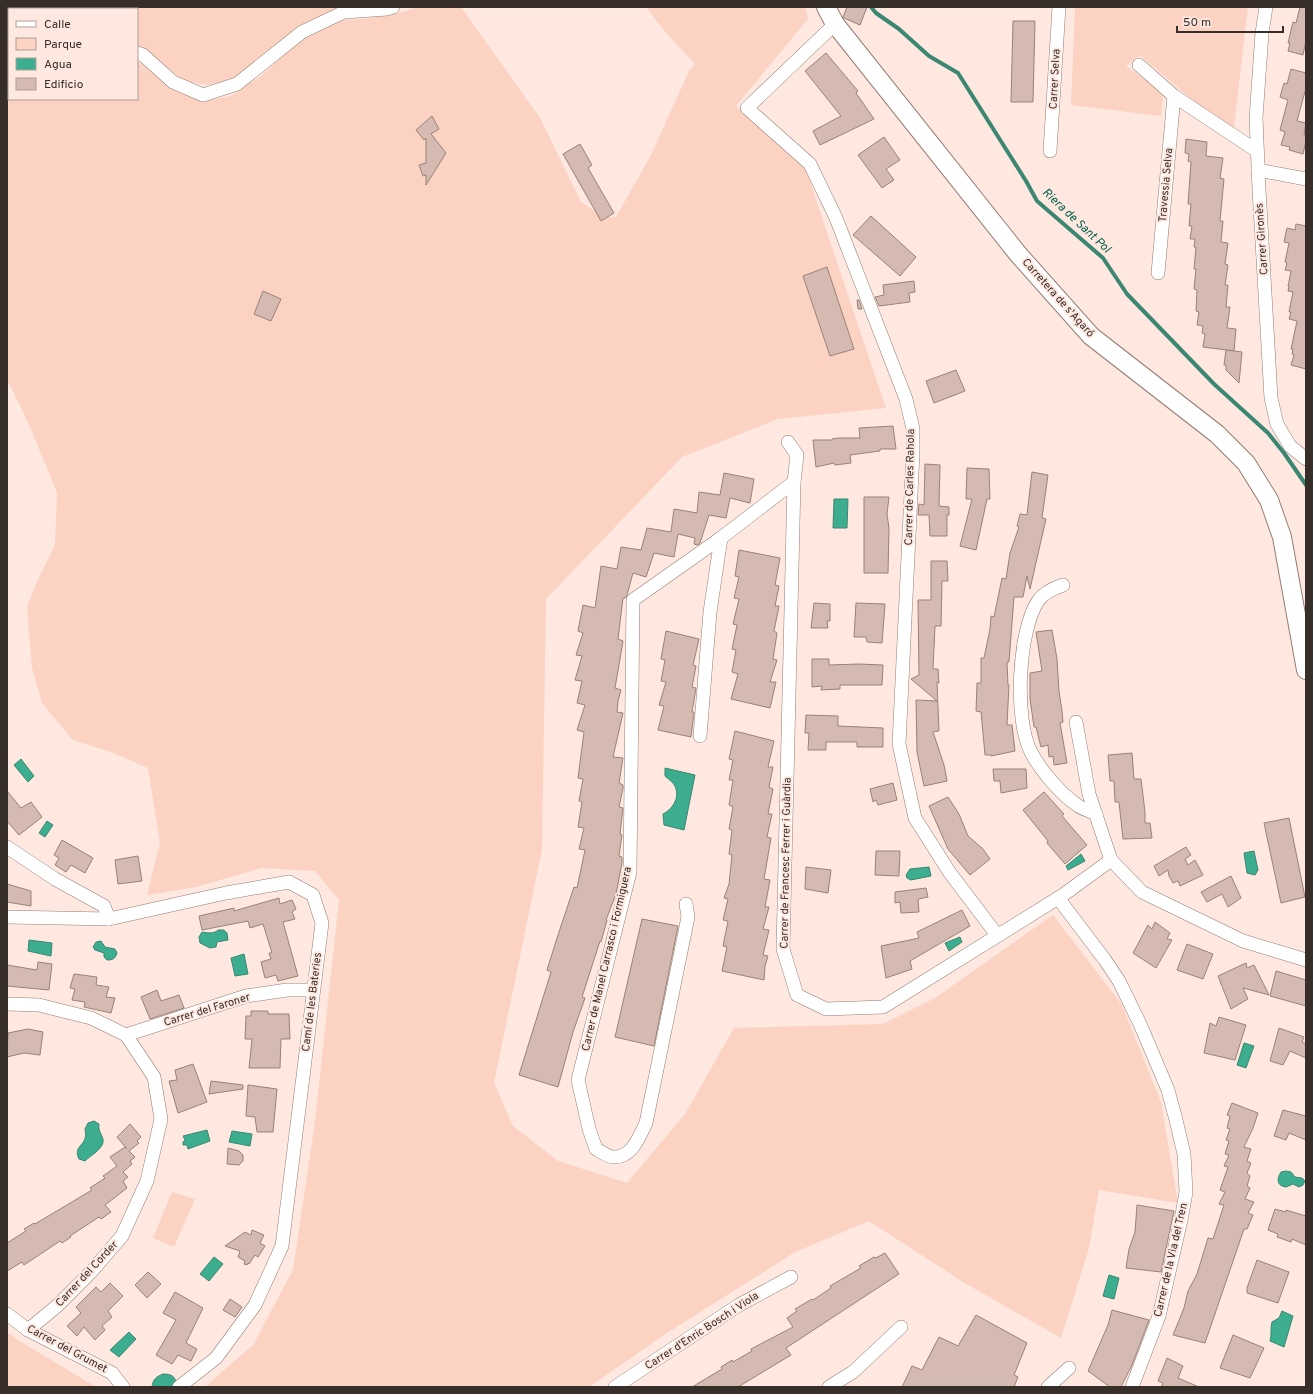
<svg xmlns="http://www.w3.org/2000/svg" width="1313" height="1394" font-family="Overpass,sans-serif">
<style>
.green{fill:#fcd2c3}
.water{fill:#3dad90;stroke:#3b8771}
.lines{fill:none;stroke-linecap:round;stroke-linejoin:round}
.stream{stroke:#3b8771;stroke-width:4}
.building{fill:#d4bab0;stroke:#9b8279}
.street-casing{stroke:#947c73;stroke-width:14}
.secondary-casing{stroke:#947c73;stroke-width:20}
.street{stroke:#fff;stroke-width:13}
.secondary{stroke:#fff;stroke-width:18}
.labels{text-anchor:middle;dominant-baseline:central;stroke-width:4;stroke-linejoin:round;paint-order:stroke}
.street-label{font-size:11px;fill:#372d29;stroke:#fee8e0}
.water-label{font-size:12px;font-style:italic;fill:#005f4c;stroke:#fee8e0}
</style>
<rect width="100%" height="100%" fill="#fee8e0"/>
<!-- green -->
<g class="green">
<polygon points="7,7 349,7 322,15 294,29 282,41 233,80 208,85 185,81 145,50 137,46 137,9 9,9 9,36 7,37"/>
<polygon points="417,7 461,7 540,118 581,202 603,217 616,217 651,155 689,71 695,64 667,34 646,7 805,7 808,19 736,106 806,170 886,408 778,419 682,457 546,599 542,849 494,1083 513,1126 558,1161 627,1183 685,1114 734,1028 883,1024 935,998 1053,915 1122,1005 1161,1102 1178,1203 1099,1190 1089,1248 1061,1338 963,1282 869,1221 795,1252 664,1335 589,1387 205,1387 253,1345 293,1270 315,1121 339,900 315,871 262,868 196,887 147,895 160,843 148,768 111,752 73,740 42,703 32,668 27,607 37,582 55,545 57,493 31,429 10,385 7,383 7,49 9,49 9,99 137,99 137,61 173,87 191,97 211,100 231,96 261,76 298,42 337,21 369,18 403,12"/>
<polygon points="1075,7 1248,7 1233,135 1140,55 1126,66 1163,93 1161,116 1071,105"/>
<polygon points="172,1192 195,1199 174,1247 153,1238"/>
<polygon points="7,1332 21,1342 96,1387 7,1387"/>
</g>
<!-- water -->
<g class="water">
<polygon points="834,499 848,499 847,528 833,528"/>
<polygon points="21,759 34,776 28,782 14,765"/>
<path d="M665 768 695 775 684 830 664 825 663 814C675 808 682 793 672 782 670 780 667 778 665 776Z"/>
<polygon points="47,821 53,825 45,837 39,833"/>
<polygon points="1254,851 1258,870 1255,875 1247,873 1244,853"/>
<polygon points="1081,854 1085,861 1068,870 1066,866"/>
<polygon points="929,867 931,876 911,880 907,878 906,875 910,869"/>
<path d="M218 930H224L227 933 228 940 217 942 216 947 210 948 200 943 199 937 202 932C208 933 214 934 218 930Z"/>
<polygon points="960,937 962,942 949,951 945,943"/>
<polygon points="29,940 52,943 51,956 28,951"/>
<path d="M101 941 105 947 115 949 117 953C115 959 113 960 107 960L104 957V953L95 950 93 947 96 942Z"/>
<polygon points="244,954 248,974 235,976 231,958"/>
<polygon points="1244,1043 1254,1046 1246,1068 1237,1065"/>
<path d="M94 1121 99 1124C98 1130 101 1133 103 1139 105 1148 91 1155 85 1161L79 1159C72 1144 89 1147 85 1129L88 1123Z"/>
<polygon points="207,1130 210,1141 188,1149 187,1145 183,1145 183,1142 185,1140 183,1136"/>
<polygon points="232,1131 252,1134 250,1146 229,1142"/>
<path d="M1286 1171 1291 1172 1295 1177 1302 1178 1305 1181 1303 1185 1299 1187 1293 1184 1286 1187C1276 1186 1277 1178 1281 1172Z"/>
<polygon points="214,1257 223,1264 209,1281 200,1274"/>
<polygon points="1109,1275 1119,1278 1114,1299 1103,1296"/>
<path d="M1282 1311 1293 1316 1284 1347 1270 1341C1272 1334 1270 1329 1272 1322L1279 1318Z"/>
<polygon points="129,1332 136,1339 119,1357 110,1350"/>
<path d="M163 1374C171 1374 176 1376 176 1385L173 1387H152C153 1379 156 1377 163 1374Z"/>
</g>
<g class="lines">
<!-- stream -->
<polyline class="stream" points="871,7 876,13 899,29 929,56 958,73 1026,181 1037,201 1103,258 1127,294 1214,384 1268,433 1284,453 1306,485"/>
</g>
<!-- building -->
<g class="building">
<polygon points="847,7 867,7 860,25 844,18 843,17"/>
<polygon points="1300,7 1306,7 1306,41 1303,55 1288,51 1290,43 1288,43 1293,22 1296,23"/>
<polygon points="1013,21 1035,21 1033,102 1011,102"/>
<polygon points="826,53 858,91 856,93 874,119 820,145 813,131 841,116 805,71"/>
<polygon points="1291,69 1306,73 1306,88 1297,121 1306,123 1304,135 1306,136 1306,141 1303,154 1289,150 1290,147 1281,145 1285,132 1280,130 1288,100 1280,97 1284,83 1287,84"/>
<polygon points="432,116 439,129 431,134 446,153 426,185 426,175 423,176 419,165 426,163 426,138 424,140 416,130"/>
<polygon points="884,137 900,160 886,169 894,180 882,188 858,155"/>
<polygon points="1186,139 1207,142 1206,156 1223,158 1220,178 1224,179 1220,221 1223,221 1221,242 1228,243 1225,264 1228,265 1225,285 1228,285 1226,307 1230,307 1227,328 1236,329 1234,351 1203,347 1205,334 1202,333 1203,326 1197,325 1199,312 1196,311 1197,290 1194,289 1196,269 1194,269 1196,247 1194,247 1195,239 1190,239 1192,226 1189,226 1191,204 1188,204 1191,162 1188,161 1189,154 1185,153"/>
<polygon points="580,144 592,165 588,168 614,213 601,221 563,154"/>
<polygon points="871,216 916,257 900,276 853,235"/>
<polygon points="1296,224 1306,226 1306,369 1291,365 1294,355 1292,354 1293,349 1291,349 1297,321 1289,319 1291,312 1289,312 1293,292 1288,291 1289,286 1288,286 1291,271 1285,270 1287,263 1285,262 1289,243 1284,242 1287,228 1295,230"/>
<polygon points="827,267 854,349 830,356 803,276"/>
<polygon points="914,281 915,292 909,293 910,302 879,306 875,297 884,295 883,285"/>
<polygon points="263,291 281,299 271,321 254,314"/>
<polygon points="857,300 859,300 862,309 858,309"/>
<polygon points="1226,350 1242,352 1239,383 1226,370 1226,365 1224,365"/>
<polygon points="956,370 965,391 934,403 926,381"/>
<polygon points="893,426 896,449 880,449 880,451 850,455 851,463 835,465 834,463 816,467 813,440 832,440 832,439 838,438 860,438 859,428"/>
<polygon points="925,464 940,465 939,506 949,507 949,515 947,515 947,536 930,536 929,515 918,515 919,504 924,505"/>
<polygon points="967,468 989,469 990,499 987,499 976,550 960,546 972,499 966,499"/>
<polygon points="1032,472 1048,475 1042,518 1046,519 1030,589 1027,576 1023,597 1014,597 1009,662 1007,662 1008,685 1009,685 1007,725 1012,725 1015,751 991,756 991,755 985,755 981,712 976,711 977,683 981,683 981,658 984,658 990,629 991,616 994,617 1002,578 1006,579 1010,553 1019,527 1017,526 1020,514 1027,515"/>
<polygon points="724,473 754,479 750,503 730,498 726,518 709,515 700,543 698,545 694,544 695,538 678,534 674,557 654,553 646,577 633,573 627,595 625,598 623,598 618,639 623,641 615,688 621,690 618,701 617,712 623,713 613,757 623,758 619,783 623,785 623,788 619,807 623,808 620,834 622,835 619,856 622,857 622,863 616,894 606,920 607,920 601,942 600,941 582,997 585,998 573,1032 558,1087 519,1075 551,972 547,970 557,938 574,887 577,888 585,850 579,849 584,828 578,827 582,802 579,801 583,779 578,778 584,732 577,730 585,705 577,703 582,681 575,680 582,656 576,655 583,633 578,631 583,605 595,608 601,566 617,569 621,547 641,550 647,528 671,532 674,509 697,513 699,492 720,495"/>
<polygon points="864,497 889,497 887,514 889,528 888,573 864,573"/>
<polygon points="739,550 780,558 775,585 779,586 775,606 779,606 774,631 777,633 773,659 777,660 770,682 776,682 770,708 731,699 738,674 732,672 736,650 732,649 737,625 733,624 739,599 734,598 739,577 735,576"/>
<polygon points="931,561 947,561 948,581 942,581 941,626 935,626 933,669 938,669 939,683 937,682 939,731 933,732 944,765 947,781 924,786 917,752 916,700 937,701 911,679 919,675 918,600 931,600"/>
<polygon points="814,603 830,604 830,621 827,621 828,628 811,628"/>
<polygon points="856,603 885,604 882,643 867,642 866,637 854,637"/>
<polygon points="1052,630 1057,659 1059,691 1062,711 1063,722 1060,723 1067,763 1054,765 1053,756 1049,757 1048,745 1041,747 1036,727 1034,727 1030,699 1030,673 1042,671 1036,632"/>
<polygon points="666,631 699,639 693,665 696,666 692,687 696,688 692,712 694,712 691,737 658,730 664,706 659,705 666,682 661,681 665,660 661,659"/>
<polygon points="812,659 829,659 829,665 859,664 883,665 882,685 840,685 840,689 821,690 822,686 812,687"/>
<polygon points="806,715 838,716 838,726 883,728 883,747 857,747 857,742 826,742 826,750 808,750 809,733 805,733"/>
<polygon points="735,731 774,741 768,767 773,767 769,787 773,789 768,814 772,814 767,837 771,838 764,879 770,880 765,907 769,907 763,929 769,930 763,955 768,956 765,966 764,980 722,971 727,947 723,946 728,921 723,920 728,899 724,898 729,884 732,855 729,854 732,830 729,829 733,807 729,805 733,780 729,780 733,760 729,759"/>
<polygon points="1132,753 1134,779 1141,779 1145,812 1145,823 1150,823 1152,838 1123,839 1119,802 1115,802 1114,781 1110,781 1108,755"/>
<polygon points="993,769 1026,769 1027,788 1001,793 1000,781 994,781"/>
<polygon points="893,783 897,800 878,805 876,800 873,802 870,789"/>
<polygon points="7,791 21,808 31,802 42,817 19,835 7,821"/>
<polygon points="1044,792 1064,814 1062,816 1087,845 1065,864 1047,843 1048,841 1023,810"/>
<polygon points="948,797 959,814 968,836 983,849 990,859 970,875 948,849 929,806"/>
<polygon points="1289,818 1305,897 1281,903 1264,823"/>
<polygon points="62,840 93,858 85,873 71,865 66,872 55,865 59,858 54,855"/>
<polygon points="1186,847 1191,855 1185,859 1188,865 1195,860 1203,875 1180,886 1178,881 1173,883 1169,876 1168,870 1159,876 1154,866"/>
<polygon points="876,851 900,851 899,876 875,875"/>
<polygon points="138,856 142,881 118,884 115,860"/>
<polygon points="806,867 831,870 828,893 805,889"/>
<polygon points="1231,876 1241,898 1228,907 1222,894 1207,902 1201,892"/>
<polygon points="7,884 31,891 31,906 7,902"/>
<polygon points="926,888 928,897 918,899 919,912 901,913 900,902 895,903 895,892"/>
<polygon points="279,898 280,904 292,900 296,909 292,912 295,919 283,922 298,976 278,981 276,975 265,978 261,962 271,959 269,953 272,953 263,924 250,928 248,921 202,930 199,916 234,908 234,911"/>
<polygon points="962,910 970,926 910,961 912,969 886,978 881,946 919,938 917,932"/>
<polygon points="642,919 678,926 654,1046 615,1037"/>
<polygon points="1155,922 1170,933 1167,939 1172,940 1156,968 1133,953 1148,925 1152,929"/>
<polygon points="1187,944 1213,954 1203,979 1177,970"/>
<polygon points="38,962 52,964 49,990 7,986 7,965 37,970"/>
<polygon points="1246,963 1247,968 1254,965 1269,995 1243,988 1248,999 1231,1009 1218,976"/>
<polygon points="1276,971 1306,980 1306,1006 1270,996"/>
<polygon points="74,974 97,977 96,985 109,987 106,997 115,998 111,1013 84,1007 85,1002 72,1000 75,989 70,988"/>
<polygon points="157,990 161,1001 179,995 184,1008 150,1019 141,997"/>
<polygon points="251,1011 268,1011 268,1014 289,1014 290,1039 281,1039 280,1068 249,1068 252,1039 245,1039 246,1016 251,1016"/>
<polygon points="1219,1017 1246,1025 1235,1060 1204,1053 1210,1023 1216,1026"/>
<polygon points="1279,1028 1304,1037 1302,1042 1306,1044 1306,1058 1290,1051 1283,1065 1270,1061"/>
<polygon points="28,1029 43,1032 40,1055 24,1053 7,1057 8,1033"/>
<polygon points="193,1064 207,1102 178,1113 169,1081 177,1080 175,1070"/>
<polygon points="211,1081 243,1085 243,1089 209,1094"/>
<polygon points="248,1085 277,1089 273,1132 257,1132 255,1117 246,1116"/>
<polygon points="1232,1103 1258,1113 1253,1128 1244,1147 1251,1149 1247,1161 1251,1163 1247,1173 1250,1176 1247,1186 1250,1188 1245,1199 1254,1202 1248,1213 1253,1215 1247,1229 1244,1229 1205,1343 1173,1335 1184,1308 1188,1291 1197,1274 1208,1238 1213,1239 1224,1205 1219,1204 1225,1192 1220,1190 1228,1167 1224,1166 1229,1155 1225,1154 1229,1141 1226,1140 1230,1129 1227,1128 1230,1116 1227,1115"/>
<polygon points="1283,1110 1306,1116 1306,1140 1289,1133 1286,1140 1274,1136"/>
<polygon points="130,1124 141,1137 137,1141 139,1143 129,1151 135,1157 130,1161 132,1164 123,1172 128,1177 123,1181 127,1188 105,1205 111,1212 101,1219 99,1217 70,1236 71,1237 62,1243 60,1241 24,1265 22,1262 7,1271 7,1243 26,1231 24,1229 34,1223 35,1224 92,1190 90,1188 105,1178 103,1176 117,1166 110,1157 125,1147 127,1149 117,1137"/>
<polygon points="228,1148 239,1151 243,1155 243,1161 239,1165 227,1164"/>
<polygon points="1137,1205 1174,1211 1161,1272 1126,1268 1129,1249 1135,1232"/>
<polygon points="1275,1209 1286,1212 1286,1210 1306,1216 1306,1245 1292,1239 1291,1242 1277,1237 1278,1234 1268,1230"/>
<polygon points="252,1230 264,1235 260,1243 265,1246 258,1257 255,1255 249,1264 248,1263 247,1265 244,1264 245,1261 238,1257 240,1251 225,1246 245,1232 251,1235"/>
<polygon points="885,1253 899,1274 786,1348 791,1355 738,1387 692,1387 722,1369 721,1367 732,1360 733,1362 752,1351 751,1349 793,1327 787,1318 797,1311 795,1309 812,1299 813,1300 831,1288 830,1286 861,1268 859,1266 874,1257 876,1258"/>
<polygon points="1257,1260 1289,1272 1278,1303 1247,1293 1247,1288"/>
<polygon points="148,1272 161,1284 147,1298 135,1285"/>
<polygon points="110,1283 123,1296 108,1311 112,1317 102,1326 105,1330 95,1340 84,1327 77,1336 67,1326 81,1313 76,1307 96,1287 101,1292"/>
<polygon points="175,1292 203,1308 186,1343 197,1349 191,1361 178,1355 172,1364 156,1355 176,1320 163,1313"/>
<polygon points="230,1299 242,1307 235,1317 223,1310"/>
<polygon points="1112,1310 1149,1320 1132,1365 1121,1387 1110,1387 1088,1371 1108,1325"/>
<polygon points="976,1315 1027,1343 1014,1375 1018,1377 1014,1387 902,1387 912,1366 922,1370 939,1337 958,1346"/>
<polygon points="1233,1335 1264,1348 1250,1378 1220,1368"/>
<polygon points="1167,1358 1183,1366 1178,1378 1199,1387 1161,1387 1163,1383 1158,1381"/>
</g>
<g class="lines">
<!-- street casing -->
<g class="street-casing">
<g id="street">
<polyline points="1266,7 1262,33 1256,118 1259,189 1271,398 1277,424 1290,446 1306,459"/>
<polyline points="835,24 747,108 810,164 836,218 906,399 913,429 913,452 899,744 915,818 950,873 997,935"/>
<polyline points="7,42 9,42"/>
<polyline points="137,53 143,55 173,82 203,95 237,84 302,32 344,12 387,9 393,7"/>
<polyline points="1139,65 1174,96 1257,151"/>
<polyline points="1050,151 1059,7"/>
<polyline points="1258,170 1306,179"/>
<polyline points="1158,273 1174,96"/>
<polyline points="788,442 797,455 794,482 783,949 797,995 826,1009 883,1007 1063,895 1111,860"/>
<path d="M1063 585C1054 588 1044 592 1038 601 1018 631 1014 720 1031 752 1040 770 1061 794 1077 805 1082 809 1090 811 1096 814"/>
<polyline points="1076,722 1089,794 1111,860 1142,892 1243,941 1306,960"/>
<polyline points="700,736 710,612 721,538"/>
<polyline points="7,847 55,879 104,906 109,919"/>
<polyline points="1058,898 1105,960 1119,981 1140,1024 1168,1090 1176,1120 1184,1154 1186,1192 1181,1220 1159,1316 1132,1387"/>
<path d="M686 904 688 917 646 1123C639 1137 632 1158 613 1157 608 1157 600 1151 596 1149L589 1129 578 1080 630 872 633 600 721 538 794 482"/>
<polyline points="7,917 109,919 226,893 289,882 313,895 322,923 282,1246 255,1305 216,1358 179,1387"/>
<polyline points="7,1004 39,1005 91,1018 126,1035 154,1077 161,1119 147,1181 122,1236 91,1272 57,1306 28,1330"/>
<polyline points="126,1035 246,996 287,990 313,990"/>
<polyline points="7,1314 28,1330 112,1373 123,1387"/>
<polyline points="615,1387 739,1305 791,1277"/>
<polyline points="829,1387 853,1372 901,1327"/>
<polyline points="1048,1387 1069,1368"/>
</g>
</g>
<!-- secondary casing -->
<g class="secondary-casing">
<polyline id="secondary" points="826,7 835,24 1018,254 1091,336 1217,434 1246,463 1269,500 1282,537 1306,670"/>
</g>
<!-- street -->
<use href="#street" class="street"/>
<!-- secondary -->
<use href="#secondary" class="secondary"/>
</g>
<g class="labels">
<!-- street labels -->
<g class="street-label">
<text transform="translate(1055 79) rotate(-87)">Carrer Selva</text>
<text transform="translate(1166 185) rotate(-85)">Travessia Selva</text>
<text transform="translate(1262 239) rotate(-94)">Carrer Gironès</text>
<text transform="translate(1058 298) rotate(48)">Carretera de s'Agaró</text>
<text transform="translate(910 487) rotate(-89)">Carrer de Carles Rahola</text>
<text transform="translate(786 863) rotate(-89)">Carrer de Francesc Ferrer i Guàrdia</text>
<text transform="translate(607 959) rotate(-77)">Carrer de Manel Carrasco i Formiguera</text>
<text transform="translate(312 1002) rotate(-83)">Camí de les Bateries</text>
<text transform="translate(207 1010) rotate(-17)">Carrer del Faroner</text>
<text transform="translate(1171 1260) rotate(-77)">Carrer de la Via del Tren</text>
<text transform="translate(87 1274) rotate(-47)">Carrer del Corder</text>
<text transform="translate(702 1331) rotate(-33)">Carrer d'Enric Bosch i Viola</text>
<text transform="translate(67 1349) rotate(28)">Carrer del Grumet</text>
</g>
<!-- water labels -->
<g class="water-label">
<text transform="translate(1076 221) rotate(43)">Riera de Sant Pol</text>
</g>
</g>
<!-- border -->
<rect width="1313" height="1394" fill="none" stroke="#372d29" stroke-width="16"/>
<!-- legend -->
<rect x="8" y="8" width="130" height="92" fill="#fee8e0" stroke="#ae9d97"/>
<rect x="16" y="21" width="20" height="6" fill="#ffffff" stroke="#ae9d97"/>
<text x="44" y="28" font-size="12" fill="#372d29">Calle</text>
<rect x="16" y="38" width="20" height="12" fill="#fcd2c3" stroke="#ae9d97"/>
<text x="44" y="48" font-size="12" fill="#372d29">Parque</text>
<rect x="16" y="58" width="20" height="12" fill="#3dad90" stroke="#ae9d97"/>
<text x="44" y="68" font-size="12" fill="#372d29">Agua</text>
<rect x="16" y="78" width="20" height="12" fill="#d4bab0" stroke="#ae9d97"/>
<text x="44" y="88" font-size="12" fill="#372d29">Edificio</text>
<!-- scale -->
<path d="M1177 26v6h106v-6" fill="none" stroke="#372d29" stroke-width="2"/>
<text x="1183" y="26" font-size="12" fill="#372d29" stroke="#fee8e0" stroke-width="3" paint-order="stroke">50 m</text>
</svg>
